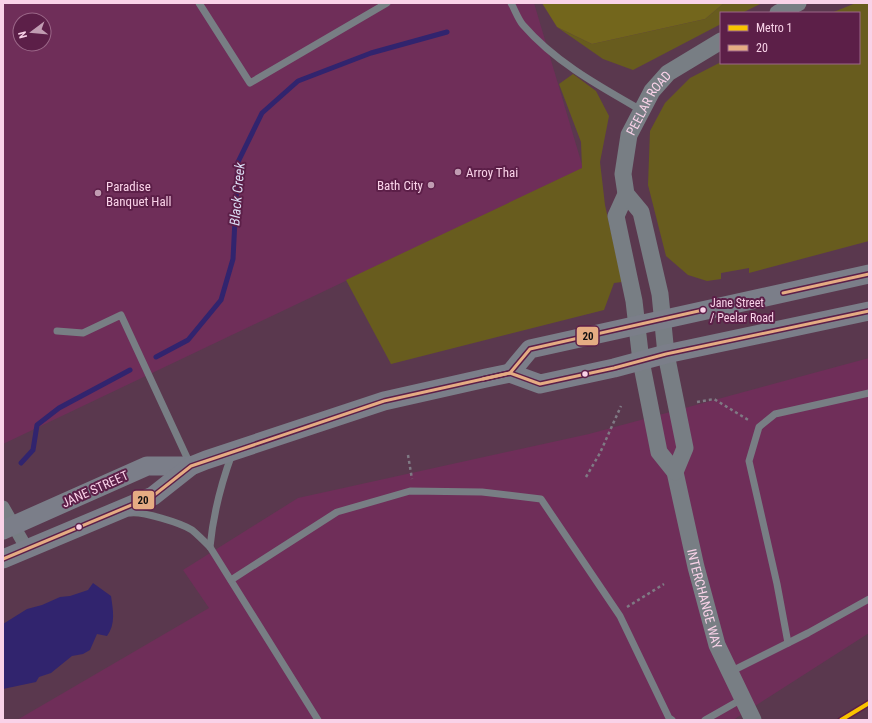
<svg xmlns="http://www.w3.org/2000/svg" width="872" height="723" font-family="'Roboto Condensed',sans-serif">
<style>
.built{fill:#6f2e59;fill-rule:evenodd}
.green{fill:#685c1e}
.forest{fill:#73661c}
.water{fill:#31246e}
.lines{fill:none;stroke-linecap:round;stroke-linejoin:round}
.stream{stroke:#31246e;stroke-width:5}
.path{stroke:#7f7a84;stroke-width:2.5;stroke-dasharray:3 3;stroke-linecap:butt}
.service{stroke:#787e84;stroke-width:7}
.minor{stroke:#787e84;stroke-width:13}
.tertiary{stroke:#787e84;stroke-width:17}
.secondary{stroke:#7b7e89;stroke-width:19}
.bus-1-casing{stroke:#5c1f48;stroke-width:6}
.bus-1{stroke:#e5ac83;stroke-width:3}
.metro-1-casing{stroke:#5c1f48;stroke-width:7}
.metro-1{stroke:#f8c300;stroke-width:4}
.poi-dot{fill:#c19cb2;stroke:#5c1f48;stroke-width:1.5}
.bus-dot{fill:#f9d2e8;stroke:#5c1f48;stroke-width:1.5}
.labels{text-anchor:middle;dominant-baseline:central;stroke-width:4;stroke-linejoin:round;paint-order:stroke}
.bus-label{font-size:12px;fill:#f9d2e8;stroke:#5c1f48;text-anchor:start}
.street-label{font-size:13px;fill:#f9d2e8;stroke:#5c1f48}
.poi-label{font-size:13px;fill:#f9d2e8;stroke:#5c1f48;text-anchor:start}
.water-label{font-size:14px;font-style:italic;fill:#dcdef5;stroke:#5c1f48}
.line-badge{stroke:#5c1f48;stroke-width:1.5}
.pale-badge-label{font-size:11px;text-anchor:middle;font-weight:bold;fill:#111}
</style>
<rect width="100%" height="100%" fill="#5a384e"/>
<!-- built -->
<g class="built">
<path d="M3 3H534L583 168 3 444ZM20 20H44V44H20Z"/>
<polygon points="869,358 869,633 733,720 17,720 209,608 183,570 298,498 589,434"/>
</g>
<!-- green -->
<g class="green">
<polygon points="724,3 762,3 742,13 721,13 721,24 633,70 603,59 557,27 592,44 705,19"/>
<polygon points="856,3 869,3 869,241 749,273 749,268 721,273 721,279 707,281 688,275 666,256 648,185 650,131 665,103 690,78 721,62 859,63 859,13 831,13"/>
<polygon points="573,74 596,91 609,116 600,162 605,205 622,282 614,283 604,310 391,364 346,280 582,168 581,142 559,84"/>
</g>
<!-- forest -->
<polygon class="forest" points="542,3 724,3 705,19 592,44 557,27"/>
<!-- water -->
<path class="water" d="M93 583 111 596C113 610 116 624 107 636L97 634 90 650 83 654 72 656 51 673 39 677 36 682 3 689V624L27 609 42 605 60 597 70 596 88 590Z"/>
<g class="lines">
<!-- stream -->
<g class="stream">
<polyline points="156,357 188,340 221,300 233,259 238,162 262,113 298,81 371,53 447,32"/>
<polyline points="21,463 33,450 37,425 59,408 130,370"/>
</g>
<!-- path -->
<g class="path">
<polyline points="697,402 714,399 750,421"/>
<polyline points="408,455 412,479"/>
<polyline points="586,477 600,453 621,406"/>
<polyline points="627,607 664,584"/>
</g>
<!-- service -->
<g class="service">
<polyline points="199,3 250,83 387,3"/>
<path d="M511 3C515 10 518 19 523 25 555 62 599 86 641 110"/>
<polyline points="57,331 83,333 121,315 190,464"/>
<path d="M130 513C142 511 181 523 192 530 198 535 204 541 210 547L318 720"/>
<path d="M210 547C213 516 221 484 232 454"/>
<polyline points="231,580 337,512 410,491 482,492 541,499 620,616 669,718 672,720"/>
<polyline points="788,643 777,584 749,461 759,427 775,414 869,393"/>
<polyline points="730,672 808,633 869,599"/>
<polyline points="705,720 742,699"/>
</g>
<!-- minor -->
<polyline class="minor" points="3,507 27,549"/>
<!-- tertiary -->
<g class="tertiary">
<polyline points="778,13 798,3"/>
<path id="s1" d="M626 194 616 216 634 301 641 361 659 452 675 472 696 567 717 645 753 720"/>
<path id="s2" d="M675 472 685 448 666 354 660 294 641 212 626 194 623 174 629 135 652 91 668 73 721 41"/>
</g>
<!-- secondary -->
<g class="secondary">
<polyline points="510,373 530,349 869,274"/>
<polyline points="3,530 147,466 191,466"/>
<polyline points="3,559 153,496 191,466 206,460 384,401 486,378 510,373 540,384 614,368 666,354 869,311"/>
</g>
<!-- bus-1 casing -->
<g class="bus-1-casing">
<g id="bus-1">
<polyline points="783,293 869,274"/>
<polyline points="483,379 510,373 530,349 703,310"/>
<polyline points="3,559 153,496 191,466 384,401 510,373 540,384 614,368 666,354 869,311"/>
</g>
</g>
<!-- bus-1 -->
<use href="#bus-1" class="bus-1"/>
<!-- metro-1 casing -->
<g class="metro-1-casing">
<polyline id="metro-1" points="841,720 869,703"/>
</g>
<!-- metro-1 -->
<use href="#metro-1" class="metro-1"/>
</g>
<!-- markers -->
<g class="poi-dot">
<circle cx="458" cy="172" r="4"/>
<circle cx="431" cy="185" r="4"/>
<circle cx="98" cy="193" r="4"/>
</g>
<g class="bus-dot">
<circle cx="703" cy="310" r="3.5"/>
<circle cx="585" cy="374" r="3.5"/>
<circle cx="79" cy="527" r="3.5"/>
</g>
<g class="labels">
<!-- bus labels -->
<g class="bus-label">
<text x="710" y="303">Jane Street<tspan x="710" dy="15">/ Peelar Road</tspan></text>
</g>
<!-- street labels -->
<g class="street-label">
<text stroke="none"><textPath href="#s2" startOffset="387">PEELAR ROAD</textPath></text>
<text transform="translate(95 489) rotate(-24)">JANE STREET</text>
<text stroke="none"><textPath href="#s1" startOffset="420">INTERCHANGE WAY</textPath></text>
</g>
<!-- poi labels -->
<g class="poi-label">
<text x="466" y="172">Arroy Thai</text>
<text x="423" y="185" text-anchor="end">Bath City</text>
<text x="106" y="186">Paradise<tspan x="106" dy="15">Banquet Hall</tspan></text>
</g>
<!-- water labels -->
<g class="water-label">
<text transform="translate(237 194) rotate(-85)">Black Creek</text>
</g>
</g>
<g class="line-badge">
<rect x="576" y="326" width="23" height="20" rx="4" fill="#e5ac83"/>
<rect x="132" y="490" width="23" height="20" rx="4" fill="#e5ac83"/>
</g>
<g class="pale-badge-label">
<text x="588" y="340">20</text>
<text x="143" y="504">20</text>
</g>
<!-- border -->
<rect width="872" height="723" fill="none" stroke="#f9d2e8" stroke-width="8"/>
<!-- legend -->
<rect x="720" y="12" width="140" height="52" fill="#5c1f48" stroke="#9b6788"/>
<rect x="728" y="25" width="20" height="6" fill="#f8c300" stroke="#9b6788"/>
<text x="756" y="32" font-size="12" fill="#f9d2e8">Metro 1</text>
<rect x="728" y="45" width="20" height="6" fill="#e5ac83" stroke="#9b6788"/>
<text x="756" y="52" font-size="12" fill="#f9d2e8">20</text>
<!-- north arrow -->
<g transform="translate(32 32) rotate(254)"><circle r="19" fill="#5c1f48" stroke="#9b6788"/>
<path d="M0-3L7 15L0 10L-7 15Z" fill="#c19cb2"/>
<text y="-6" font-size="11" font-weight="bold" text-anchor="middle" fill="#f9d2e8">N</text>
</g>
</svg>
